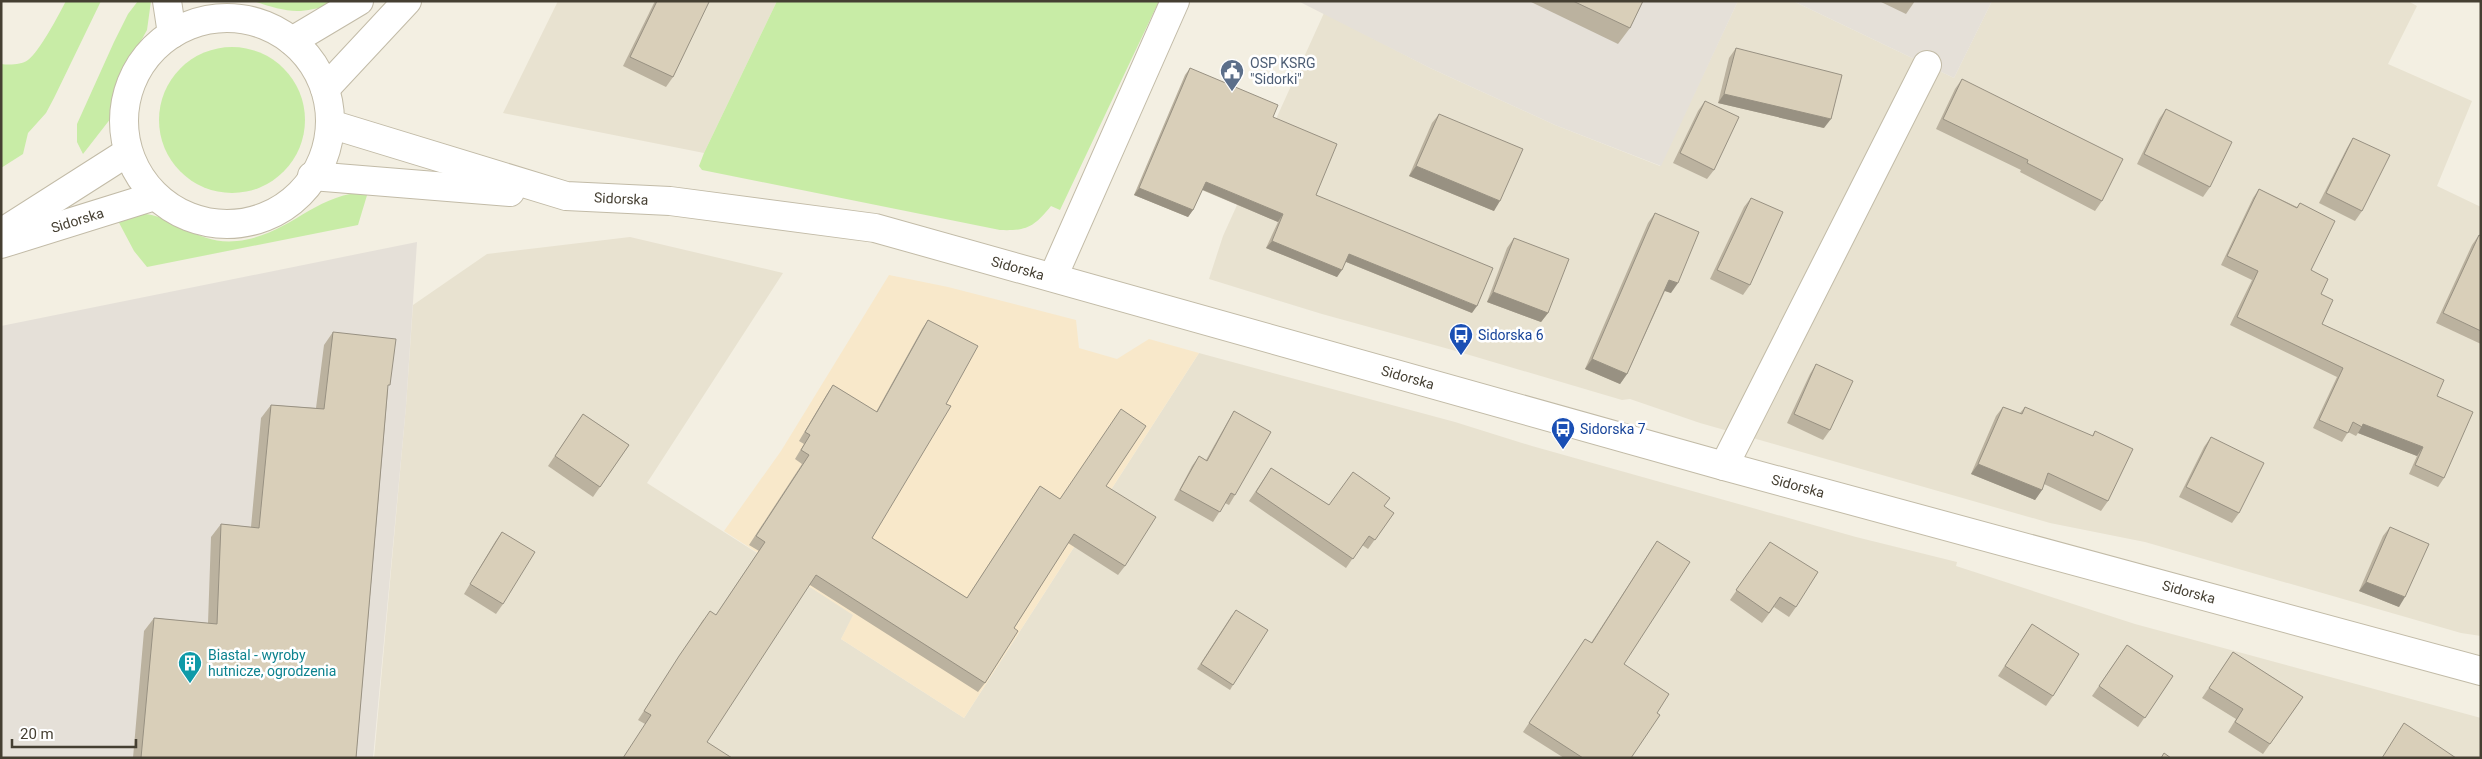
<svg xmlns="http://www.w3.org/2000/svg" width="2482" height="759" font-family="Roboto,sans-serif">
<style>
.residential{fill:#e8e2d0}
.commercial{fill:#f8e8ca}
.industrial{fill:#e5e0d8}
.green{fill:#c8eca6}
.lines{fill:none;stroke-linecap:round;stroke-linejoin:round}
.minor-casing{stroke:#c2bba7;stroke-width:30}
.minor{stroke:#fff;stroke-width:28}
.wall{fill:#bbb29f}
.shaded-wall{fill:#989182}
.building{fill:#d9cfb9;stroke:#989182}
.labels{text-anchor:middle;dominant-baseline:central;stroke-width:5;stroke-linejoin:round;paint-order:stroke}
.service-label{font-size:14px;fill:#4e5e75;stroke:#fff;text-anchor:start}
.street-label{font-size:14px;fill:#453f32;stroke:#fff}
.transit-label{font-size:14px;fill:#164399;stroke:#fff;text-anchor:start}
.culture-label{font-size:14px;fill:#0d838f;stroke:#fff;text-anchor:start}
</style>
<rect width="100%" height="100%" fill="#f3efe2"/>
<!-- residential -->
<g class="residential">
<polygon points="558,1 777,1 704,153 503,113"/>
<polygon points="1738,1 1793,1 1954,78 1992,1 2408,1 2417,6 2388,64 2472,101 2437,186 2481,207 2481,636 2461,633 2145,542 2050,523 1700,423 1630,399 1622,400 1456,351 1322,314 1209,279 1223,236 1324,13 1430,68 1555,125 1660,166"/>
<polygon points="630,237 783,273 647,483 854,615 841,639 964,718 1199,353 1455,422 1532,446 1856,537 1957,562 1956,566 2135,624 2481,718 2481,758 374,758 406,406 413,305 487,254"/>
</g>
<!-- commercial -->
<polygon class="commercial" points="889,275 948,287 1076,320 1079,348 1117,359 1149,339 1199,353 964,718 841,639 853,615 724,531 781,451"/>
<!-- industrial -->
<g class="industrial">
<polygon points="1298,1 1738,1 1661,166 1555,125 1430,68"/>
<polygon points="1793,1 1992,1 1954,78"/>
<polygon points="417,242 406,406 373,758 1,758 1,326"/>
</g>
<!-- green -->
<g class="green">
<path d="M66 1H101L54 98 46 113 28 133 23 154 1 168V64C9 65 21 65 28 60 40 51 58 16 66 1Z"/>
<polygon points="138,1 151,1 147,30 123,73 111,118 83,154 77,142 77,124 114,42 128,14"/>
<path d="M253 1H329L330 4C299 16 283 11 253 1Z"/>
<path d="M777 1H1159L1060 210 1051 206C1034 227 1027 231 1000 230L702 170 699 166 704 153Z"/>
<circle cx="232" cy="120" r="73"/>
<path d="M368 192 358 225 147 267 134 251 116 217C126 215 136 213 146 214 179 219 198 245 237 241 291 235 314 193 368 192Z"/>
</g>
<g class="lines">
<!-- minor casing -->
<g class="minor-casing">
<g id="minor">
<polyline points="167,1 172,34"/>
<circle cx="227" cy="121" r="103"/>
<polyline points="292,41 359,1"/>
<polyline points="325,89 407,1"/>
<path id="s1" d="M330 124 566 196 670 201 875 228 1724 466 2481 671"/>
<polyline points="312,176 510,192"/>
<polyline points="1,233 128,152"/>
<path id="s2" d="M1 244 155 196"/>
<polyline points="1053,277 1175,1"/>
<polyline points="1724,466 1927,65"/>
</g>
</g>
<!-- minor -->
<use href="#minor" class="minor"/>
</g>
<!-- wall -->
<g class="wall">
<polygon points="655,1 708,1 673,77 666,87 623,66"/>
<polygon points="1529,1 1643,1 1630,28 1618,44"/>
<polygon points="1879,1 1915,1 1906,14"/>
<polygon points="1736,48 1824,128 1718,103 1729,58"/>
<polygon points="1190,68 1273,117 1316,195 1472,313 1346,262 1337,277 1266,248 1278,222 1202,190 1193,210 1188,217 1134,195 1185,75"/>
<polygon points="1962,79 2102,201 2095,211 2020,172 2021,170 1936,129 1955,89"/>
<polygon points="1705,101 1714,170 1707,179 1673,163 1698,111"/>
<polygon points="2166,109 2210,187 2203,197 2137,164 2159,119"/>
<polygon points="1439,114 1494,211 1409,176 1432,123"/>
<polygon points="2353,138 2362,211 2355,221 2319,203 2347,148"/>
<polygon points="2259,189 2297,207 2300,203 2311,270 2321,294 2322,324 2437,396 2444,478 2438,487 2409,474 2417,456 2358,433 2356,436 2348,432 2342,442 2313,428 2337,377 2230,325 2252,280 2221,265 2253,198"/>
<polygon points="1751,198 1750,285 1743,295 1710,279 1744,207"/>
<polygon points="1655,213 1671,293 1665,291 1627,374 1620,384 1585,369 1648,223"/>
<polygon points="2479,235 2481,236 2481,344 2436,323 2472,245"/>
<polygon points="1514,238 1548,313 1541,322 1487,302 1507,248"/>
<polygon points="928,320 872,538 967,598 1040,486 1060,499 1106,486 1125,566 1118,575 1068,543 1014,628 985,683 978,692 810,585 645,724 638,720 703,620 716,615 759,551 749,545 802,464 795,459 804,444 799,441 827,394 833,385 876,412 922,329"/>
<polygon points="333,332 388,389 356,758 133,758 144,631 154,618 208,623 211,537 221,524 251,527 261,418 271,405 316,408 324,345"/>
<polygon points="1816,364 1830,430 1823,440 1787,423 1810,374"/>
<polygon points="2003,407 2020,413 2025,407 2092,436 2095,431 2108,501 2101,511 2044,484 2042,490 2035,500 1971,474 1996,416"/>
<polygon points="1234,411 1235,495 1229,505 1225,503 1213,522 1174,500 1192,466 1199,456 1206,460 1228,421"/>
<polygon points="583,414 629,445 593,497 548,466"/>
<polygon points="2211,437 2239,513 2232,523 2179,497 2204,447"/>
<polygon points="1271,468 1329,505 1384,506 1394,513 1368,549 1362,545 1346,568 1249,501"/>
<polygon points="2390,527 2399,607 2359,591 2383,536"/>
<polygon points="502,532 503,604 496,614 464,594 495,542"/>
<polygon points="1657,541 1624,664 1657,713 1631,758 1564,758 1523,732 1585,639 1591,643"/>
<polygon points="1770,542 1796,607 1789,617 1774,607 1762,623 1730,600"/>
<polygon points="1232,615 1233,685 1230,690 1197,669"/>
<polygon points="2032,624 2053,696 2046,706 1998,676"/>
<polygon points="2127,645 2173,676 2138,727 2092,696"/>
<polygon points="2233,652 2303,697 2263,754 2228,732 2236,719 2202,698"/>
</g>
<!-- shaded-wall -->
<g class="shaded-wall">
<polygon points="1724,94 1831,119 1824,128 1718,103"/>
<polygon points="1416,166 1500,201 1494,211 1409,176"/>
<polygon points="1206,182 1283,214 1278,222 1201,189"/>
<polygon points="1139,188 1193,210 1188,217 1134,195"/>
<polygon points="1272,241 1342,270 1337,277 1266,248"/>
<polygon points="1349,254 1477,306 1472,313 1344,261"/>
<polygon points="1669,280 1678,283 1671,293 1662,290"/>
<polygon points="1493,292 1548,313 1541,322 1487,302"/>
<polygon points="1592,359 1627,374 1620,384 1585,369"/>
<polygon points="2363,424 2423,447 2417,456 2358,433"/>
<polygon points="1978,464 2042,490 2035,500 1971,474"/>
<polygon points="2366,582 2405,597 2399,607 2359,591"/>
</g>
<!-- building -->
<g class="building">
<polygon points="657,1 708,1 709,2 673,77 630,57"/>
<polygon points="1573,1 1643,1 1630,28"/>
<polygon points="1736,48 1842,75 1831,119 1724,94"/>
<polygon points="1190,68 1278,105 1273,117 1337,144 1316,195 1493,268 1477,306 1349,254 1342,270 1272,241 1283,214 1206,182 1193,210 1139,188"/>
<polygon points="1962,79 2123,159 2102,201 2027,163 2028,160 1943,119"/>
<polygon points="1705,101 1739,117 1714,170 1680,153"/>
<polygon points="2166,109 2232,142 2210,187 2144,154"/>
<polygon points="1439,114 1523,149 1500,201 1416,166"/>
<polygon points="2353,138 2390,155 2362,211 2326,193"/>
<polygon points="2259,189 2297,208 2300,203 2335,221 2311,270 2328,279 2321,294 2333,300 2322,324 2444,380 2437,396 2473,412 2444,478 2415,465 2423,447 2363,424 2362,427 2353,422 2348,433 2319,420 2343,368 2237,317 2258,271 2227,256"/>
<polygon points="1751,198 1783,212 1750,285 1717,270"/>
<polygon points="1655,213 1699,232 1678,283 1669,280 1627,374 1592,359"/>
<polygon points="2479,235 2481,236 2481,331 2443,313"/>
<polygon points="1514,238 1569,259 1548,313 1493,292"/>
<polygon points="928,320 978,346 946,404 951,406 872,538 967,598 1040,486 1060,499 1121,409 1146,426 1106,486 1156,517 1125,566 1074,534 1014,628 1018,631 985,683 816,575 707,742 732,758 623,758 651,715 644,711 679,656 710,611 716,615 765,542 756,536 809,455 801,450 810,435 805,432 833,385 877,412"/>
<polygon points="333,332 396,339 390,385 388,385 356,758 141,758 154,618 217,624 221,524 259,528 271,405 324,409"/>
<polygon points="1816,364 1853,381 1830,430 1794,414"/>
<polygon points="2003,407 2022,414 2025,407 2093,436 2095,431 2133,449 2108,501 2048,473 2042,490 1978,464"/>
<polygon points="1234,411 1271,432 1235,495 1231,493 1220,512 1180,490 1199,456 1207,461"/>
<polygon points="583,414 629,445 600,487 555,456"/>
<polygon points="2211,437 2264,463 2239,513 2186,487"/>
<polygon points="1271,468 1329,505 1353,472 1390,498 1384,506 1394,513 1375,540 1369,536 1353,559 1256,492"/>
<polygon points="2390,527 2429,544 2405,597 2366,582"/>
<polygon points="502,532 535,552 503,604 470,584"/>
<polygon points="1657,541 1690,562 1624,664 1669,694 1657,713 1660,715 1631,758 1583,758 1529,723 1585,639 1592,643"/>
<polygon points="1770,542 1818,572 1796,607 1780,597 1769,613 1736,590"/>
<polygon points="1236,610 1268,630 1233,685 1201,664"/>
<polygon points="2032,624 2079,654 2053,696 2005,666"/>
<polygon points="2127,645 2173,676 2145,718 2099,686"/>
<polygon points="2233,652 2303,697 2270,744 2235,722 2243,709 2209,688"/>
<polygon points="2404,723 2456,758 2382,758"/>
<polygon points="2164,753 2171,758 2161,758"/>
</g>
<!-- icons -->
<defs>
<g id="civic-pin" transform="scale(1.25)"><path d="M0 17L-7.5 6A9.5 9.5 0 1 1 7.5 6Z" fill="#5c6f8a" stroke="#fff"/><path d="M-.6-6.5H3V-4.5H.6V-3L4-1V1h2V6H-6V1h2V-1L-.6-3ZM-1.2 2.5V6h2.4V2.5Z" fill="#fff"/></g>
<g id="bus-pin" transform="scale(1.25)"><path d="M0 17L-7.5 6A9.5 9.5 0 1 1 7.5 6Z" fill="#1a4fb4" stroke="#fff"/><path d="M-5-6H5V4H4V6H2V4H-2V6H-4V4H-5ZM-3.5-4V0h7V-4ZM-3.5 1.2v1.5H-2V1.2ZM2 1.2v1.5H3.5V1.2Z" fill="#fff"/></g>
<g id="building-pin" transform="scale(1.25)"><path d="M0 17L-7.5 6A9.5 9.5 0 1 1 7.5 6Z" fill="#0f9aa8" stroke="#fff"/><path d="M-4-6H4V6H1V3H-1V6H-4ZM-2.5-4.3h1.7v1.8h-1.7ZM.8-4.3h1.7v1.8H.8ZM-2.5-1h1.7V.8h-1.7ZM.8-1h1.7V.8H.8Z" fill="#fff"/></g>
</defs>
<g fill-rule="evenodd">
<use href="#civic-pin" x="1232" y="71"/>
<use href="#bus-pin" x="1461" y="335"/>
<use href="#bus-pin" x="1563" y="429"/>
<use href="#building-pin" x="190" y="663"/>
</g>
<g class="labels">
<!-- service labels -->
<g class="service-label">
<text x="1250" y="63">OSP KSRG<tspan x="1250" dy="16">"Sidorki"</tspan></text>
</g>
<!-- street labels -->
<g class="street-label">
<text stroke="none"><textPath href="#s1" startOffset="302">Sidorska</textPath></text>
<text stroke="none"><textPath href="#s2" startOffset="80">Sidorska</textPath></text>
<text stroke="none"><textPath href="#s1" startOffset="706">Sidorska</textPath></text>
<text stroke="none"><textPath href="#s1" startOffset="1111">Sidorska</textPath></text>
<text stroke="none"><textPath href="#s1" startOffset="1516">Sidorska</textPath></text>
<text stroke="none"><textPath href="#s1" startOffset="1921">Sidorska</textPath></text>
</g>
<!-- transit labels -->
<g class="transit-label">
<text x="1478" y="335">Sidorska 6</text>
<text x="1580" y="429">Sidorska 7</text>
</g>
<!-- culture labels -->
<g class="culture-label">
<text x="208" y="655">Biastal - wyroby<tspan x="208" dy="16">hutnicze, ogrodzenia</tspan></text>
</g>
</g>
<!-- border -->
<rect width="2482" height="759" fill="none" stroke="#453f32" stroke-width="5"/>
<!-- scale -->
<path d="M12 739v8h124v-8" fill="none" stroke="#453f32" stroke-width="2.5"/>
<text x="20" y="739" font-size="15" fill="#453f32" stroke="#ffffff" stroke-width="4" paint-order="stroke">20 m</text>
</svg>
